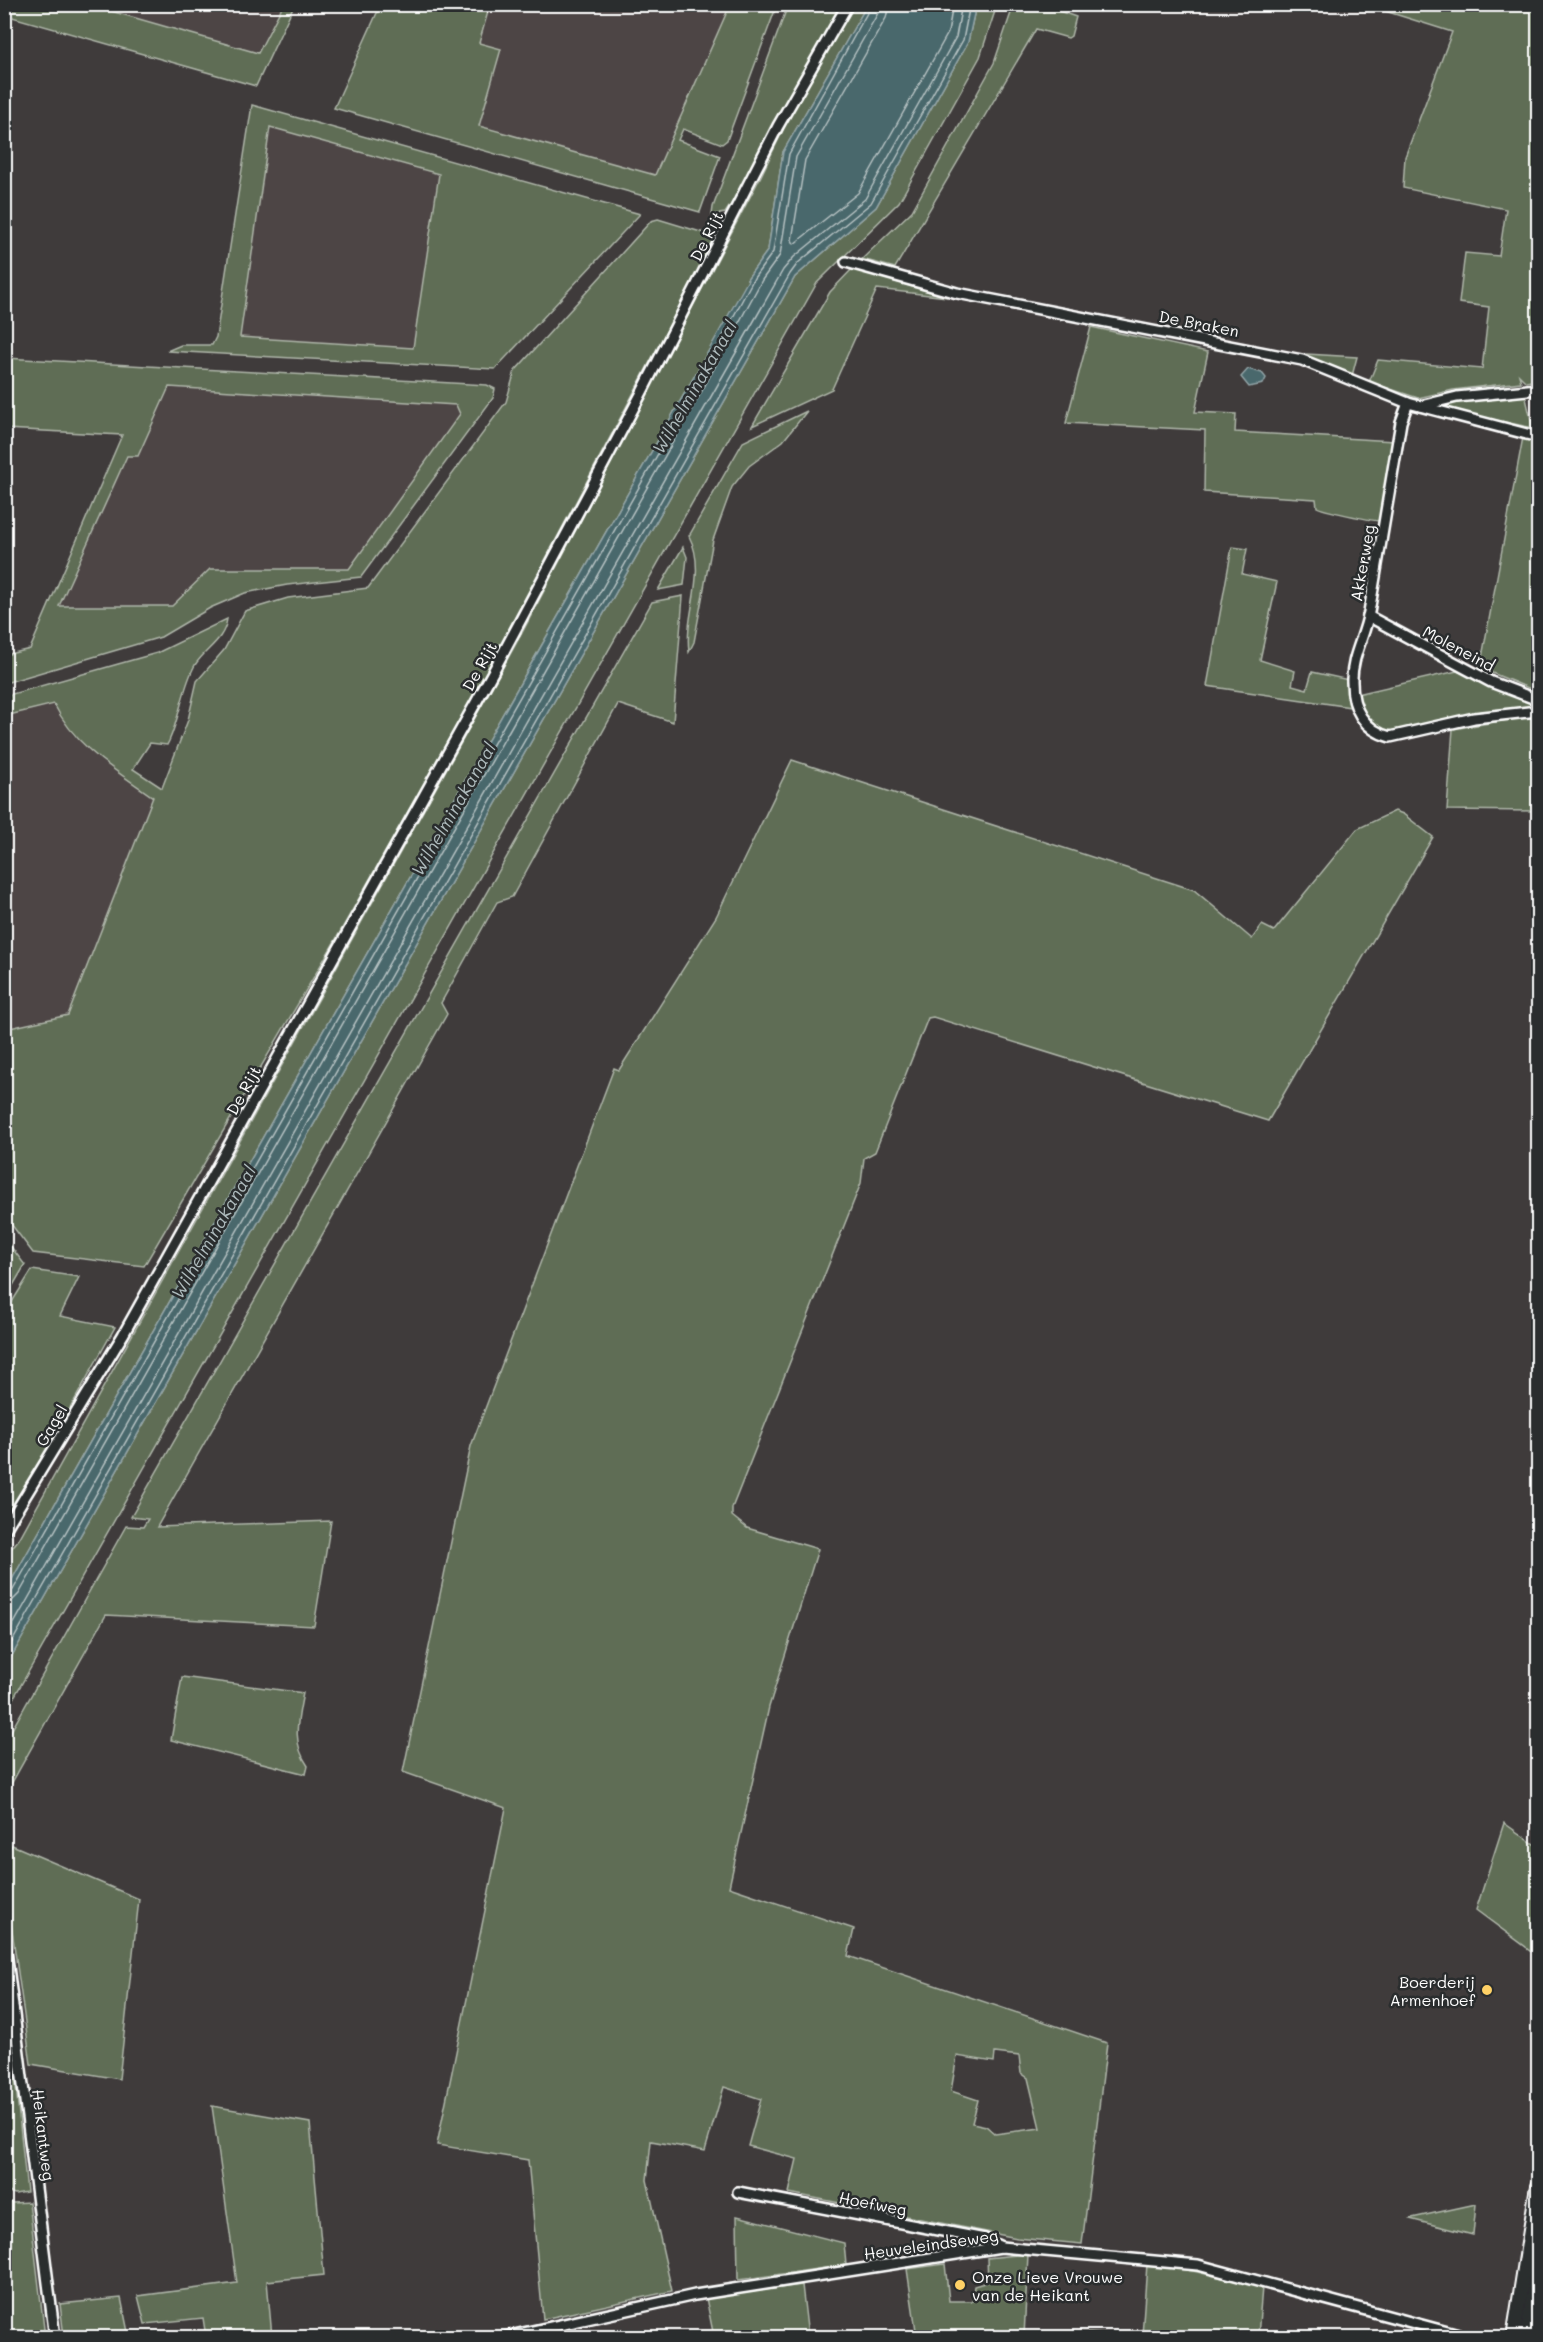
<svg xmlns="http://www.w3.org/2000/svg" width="1543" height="2342" font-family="Mali,sans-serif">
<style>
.built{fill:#4d4544}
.green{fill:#5f6d54;stroke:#afb6aa;stroke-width:1.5;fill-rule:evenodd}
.water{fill:#4a686c;stroke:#92a4a7;stroke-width:1.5}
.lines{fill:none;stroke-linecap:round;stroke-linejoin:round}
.shore{stroke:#b7c3c4;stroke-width:1.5}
.street-casing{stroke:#fff;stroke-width:14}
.secondary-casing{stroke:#fff;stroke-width:18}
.street{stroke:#2a2d2e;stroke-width:9}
.secondary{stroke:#2a2d2e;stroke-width:14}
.poi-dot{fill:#ffd166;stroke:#2a2d2e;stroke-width:2}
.labels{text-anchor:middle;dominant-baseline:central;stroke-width:5;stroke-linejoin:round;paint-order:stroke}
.street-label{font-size:16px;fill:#fff;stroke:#2a2d2e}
.poi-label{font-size:16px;fill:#fff;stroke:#2a2d2e;text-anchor:end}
.water-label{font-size:18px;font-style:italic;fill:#aebbbd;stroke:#2a2d2e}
</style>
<rect width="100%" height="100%" fill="#3f3b3b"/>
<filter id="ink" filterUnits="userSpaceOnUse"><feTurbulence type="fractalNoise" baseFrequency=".0167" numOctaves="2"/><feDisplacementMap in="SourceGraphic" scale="12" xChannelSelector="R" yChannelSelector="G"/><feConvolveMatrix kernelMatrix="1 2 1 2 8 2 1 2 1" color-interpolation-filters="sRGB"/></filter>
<g filter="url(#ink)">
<!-- built -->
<g class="built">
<polygon points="90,5 283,5 259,53"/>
<polygon points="490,5 730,5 656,175 479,126 501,50 479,43"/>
<polygon points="270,127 439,174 413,348 240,338"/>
<polygon points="169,386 457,405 460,414 349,569 210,569 172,607 58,606 127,456 138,456"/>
<polygon points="54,704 73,735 115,771 154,796 68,1016 5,1029 4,716"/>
</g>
<!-- green -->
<g class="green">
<polygon points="381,4 490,5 479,43 501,49 479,126 655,175 730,5 777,5 727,140 722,144 683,129 678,140 720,156 700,212 334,108"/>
<polygon points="1014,4 1042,5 1076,17 1071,36 1068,38 1036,29 895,268 862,259 912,211 994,63"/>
<polygon points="4,5 90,5 258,53 283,5 294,5 256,86 5,15"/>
<polygon points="788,5 840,5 732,203 725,213 712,215 713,207"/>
<polygon points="855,5 867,5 783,152 768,250 747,279 749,280 691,382 5,1592 5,1556 19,1539 522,633 761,176 798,99"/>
<polygon points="976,5 997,5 980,57 899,202 817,283 5,1713 5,1668 795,277 876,207 968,42"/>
<polygon points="1366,5 1538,5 1538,380 1526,382 1519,375 1521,382 1453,390 1418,398 1369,382 1378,360 1482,369 1489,307 1459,303 1465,253 1499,256 1506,209 1403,188 1405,157 1452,32"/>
<path d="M252 105 640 214 495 369 167 351 181 345H212L216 337ZM270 127 439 174 413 348 240 337Z"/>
<path d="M658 219 704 233 715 239 478 687 336 939 144 1266 33 1253 5 1216V1029L68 1015 153 797C115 770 75 747 54 704L5 716V696L157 653 227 619C224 641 206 648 195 665 183 686 180 717 169 741L167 745 150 743 133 769 162 788 188 720 197 681 224 650 245 611 288 598 368 588 506 402 515 371 651 221Z"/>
<polygon points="852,269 947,297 877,289 832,389 752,426 830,292"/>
<path d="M1091 327 1208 352 1195 412 1236 414 1235 432 1394 441 1380 521C1373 521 1321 510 1317 507L1316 499 1204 492 1205 430 1066 423Z"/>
<polygon points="1306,354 1357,357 1352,376 1303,357"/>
<path d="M5 358 487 385 495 389 493 398 361 577 287 585 245 593 210 608 161 637 5 683V655L30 649 122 435 5 429ZM169 387 456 405 460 414 349 569H210L172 606H59L127 456H138Z"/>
<polygon points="1525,394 1533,428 1436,407 1456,401"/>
<path d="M807 411 783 441 749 466 732 487 713 540 694 642 689 652C684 613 708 573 689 536L743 442Z"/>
<polygon points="1523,437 1538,444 1538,692 1480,668"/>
<polygon points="683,547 687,557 684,585 658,590"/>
<polygon points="1232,547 1247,549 1242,574 1277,582 1260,660 1295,671 1292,685 1307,689 1312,672 1349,680 1351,707 1207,686"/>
<polygon points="683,596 673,722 618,704 512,897 497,902 441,1003 447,1014 157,1527 331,1521 314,1626 106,1615 5,1795 5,1742 126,1526 143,1527 148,1519 131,1517 652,602"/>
<path d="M1457 671 1537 705 1393 732C1371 729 1363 714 1357 694Z"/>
<polygon points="1538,715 1537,811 1447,810 1453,729"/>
<path d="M792 760 1194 890 1252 939 1262 925 1274 931 1357 829 1395 811 1403 814 1433 837 1268 1121 933 1017 928 1018 875 1152 864 1158 861 1183 732 1508V1516L747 1528 818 1549 769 1707 729 1887 854 1929 848 1956 1107 2043 1082 2244 1017 2238 789 2193 797 2159 748 2146 761 2099 724 2087 705 2151 651 2141 647 2180 672 2291 543 2319 528 2160 437 2145 506 1808 403 1772 471 1446 614 1068 619 1070 716 917ZM995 2053 1019 2056 1021 2073 1028 2078 1040 2128 995 2134 986 2126 972 2123 978 2100 951 2091 957 2056 994 2062Z"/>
<polygon points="5,1239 25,1265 5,1299"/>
<polygon points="32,1270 79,1277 60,1316 115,1327 5,1526 5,1313"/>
<path d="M182 1677 303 1693C298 1720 291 1742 308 1766L306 1774 171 1740Z"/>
<polygon points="1504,1823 1538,1847 1538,1956 1476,1910"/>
<polygon points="12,1845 139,1899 119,2079 31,2064 5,1881 5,1855"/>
<polygon points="5,1981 15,2064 10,2062 5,2049"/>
<polygon points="13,2077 15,2077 27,2192 15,2194 5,2191 7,2125 5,2089"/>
<polygon points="212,2106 310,2123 324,2275 267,2281 272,2337 206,2337 203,2318 145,2324 138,2296 237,2283"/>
<polygon points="5,2200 13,2203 29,2202 45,2337 5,2337"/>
<polygon points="1476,2204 1473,2235 1410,2219 1412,2218"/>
<polygon points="737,2216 844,2243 846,2265 738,2280"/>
<polygon points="1028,2254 1024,2337 917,2337 907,2269 945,2264 949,2301 972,2301 974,2286 988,2282 987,2258"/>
<polygon points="1147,2264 1193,2271 1262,2287 1258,2336 1261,2337 1069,2338 1069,2332 1142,2336"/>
<polygon points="802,2285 808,2337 714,2337 706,2298"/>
<polygon points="121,2298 129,2337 64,2337 60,2304"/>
</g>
<!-- water -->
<g class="water">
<polygon points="867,5 976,5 968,42 876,207 795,277 5,1668 5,1592 691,382 748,280 747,279 768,250 783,152"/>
<polygon points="1248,369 1262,373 1266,378 1263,384 1249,387 1241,377"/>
</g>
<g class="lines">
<!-- shore -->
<g class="shore">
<polyline points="889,4 886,18 805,160 792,240 794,244 858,193 948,33 953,4"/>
<polyline points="4,1594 13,1590 697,385 754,278 773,252 789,154 872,4"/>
<polyline points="4,1602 13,1600 19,1594 703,389 762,280 780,255 796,157 878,13 880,4"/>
<polyline points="4,1641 783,270 794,257 865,199 956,37 962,4"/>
<polyline points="4,1656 790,274 798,263 871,203 963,40 970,4"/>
</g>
<!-- street casing -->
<g class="street-casing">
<g id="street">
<polyline points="846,262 957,293 1302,360 1408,403 1538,437"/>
<path d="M1408 403 1401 422C1390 486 1380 549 1369 612 1365 636 1351 657 1352 682 1352 709 1364 730 1390 737L1474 718 1538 711"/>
<polyline points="1420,406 1457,397 1538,389"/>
<polyline points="1368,616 1491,682 1538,700"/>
<polyline points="4,1531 123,1335 493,672 640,396 778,126 848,4"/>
<polyline points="4,1935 55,2338"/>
<polyline points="738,2192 985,2239 1001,2247"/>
<polyline points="501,2338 695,2295 1001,2247 1198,2265 1470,2338"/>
</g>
</g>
<!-- secondary casing -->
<g class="secondary-casing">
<g id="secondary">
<polyline points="1514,2338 1538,2186"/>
<polyline points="1527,2338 1538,2264"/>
</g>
</g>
<!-- street -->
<use href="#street" class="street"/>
<!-- secondary -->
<use href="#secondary" class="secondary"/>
</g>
</g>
<!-- markers -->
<g class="poi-dot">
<circle cx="1487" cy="1990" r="6"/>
<circle cx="960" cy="2285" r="6"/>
</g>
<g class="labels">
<!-- street labels -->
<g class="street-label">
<text transform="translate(706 236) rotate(-63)">De Rijt</text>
<text transform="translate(1199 323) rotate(11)">De Braken</text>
<text transform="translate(1362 563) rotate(-80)">Akkerweg</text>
<text transform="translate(1459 648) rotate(28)">Moleneind</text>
<text transform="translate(479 666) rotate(-61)">De Rijt</text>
<text transform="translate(243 1090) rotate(-61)">De Rijt</text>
<text transform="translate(51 1425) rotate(-59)">Gagel</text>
<text transform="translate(44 2135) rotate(83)">Heikantweg</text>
<text transform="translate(873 2203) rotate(11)">Hoefweg</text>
<text transform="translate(931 2244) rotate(-8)">Heuveleindseweg</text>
</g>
<!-- poi labels -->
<g class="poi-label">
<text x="1475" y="1981">Boerderij<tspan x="1475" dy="18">Armenhoef</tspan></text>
<text x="972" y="2276" text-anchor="start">Onze Lieve Vrouwe<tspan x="972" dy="18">van de Heikant</tspan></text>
</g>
<!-- water labels -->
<g class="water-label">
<text transform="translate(694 387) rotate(-60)">Wilhelminakanaal</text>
<text transform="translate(453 809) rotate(-60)">Wilhelminakanaal</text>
<text transform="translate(213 1232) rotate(-60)">Wilhelminakanaal</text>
</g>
</g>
<!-- margin -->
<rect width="1543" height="2342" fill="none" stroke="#2a2d2e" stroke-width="24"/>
<rect x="12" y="12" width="1519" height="2318" fill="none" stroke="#fff" stroke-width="2" filter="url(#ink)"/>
</svg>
